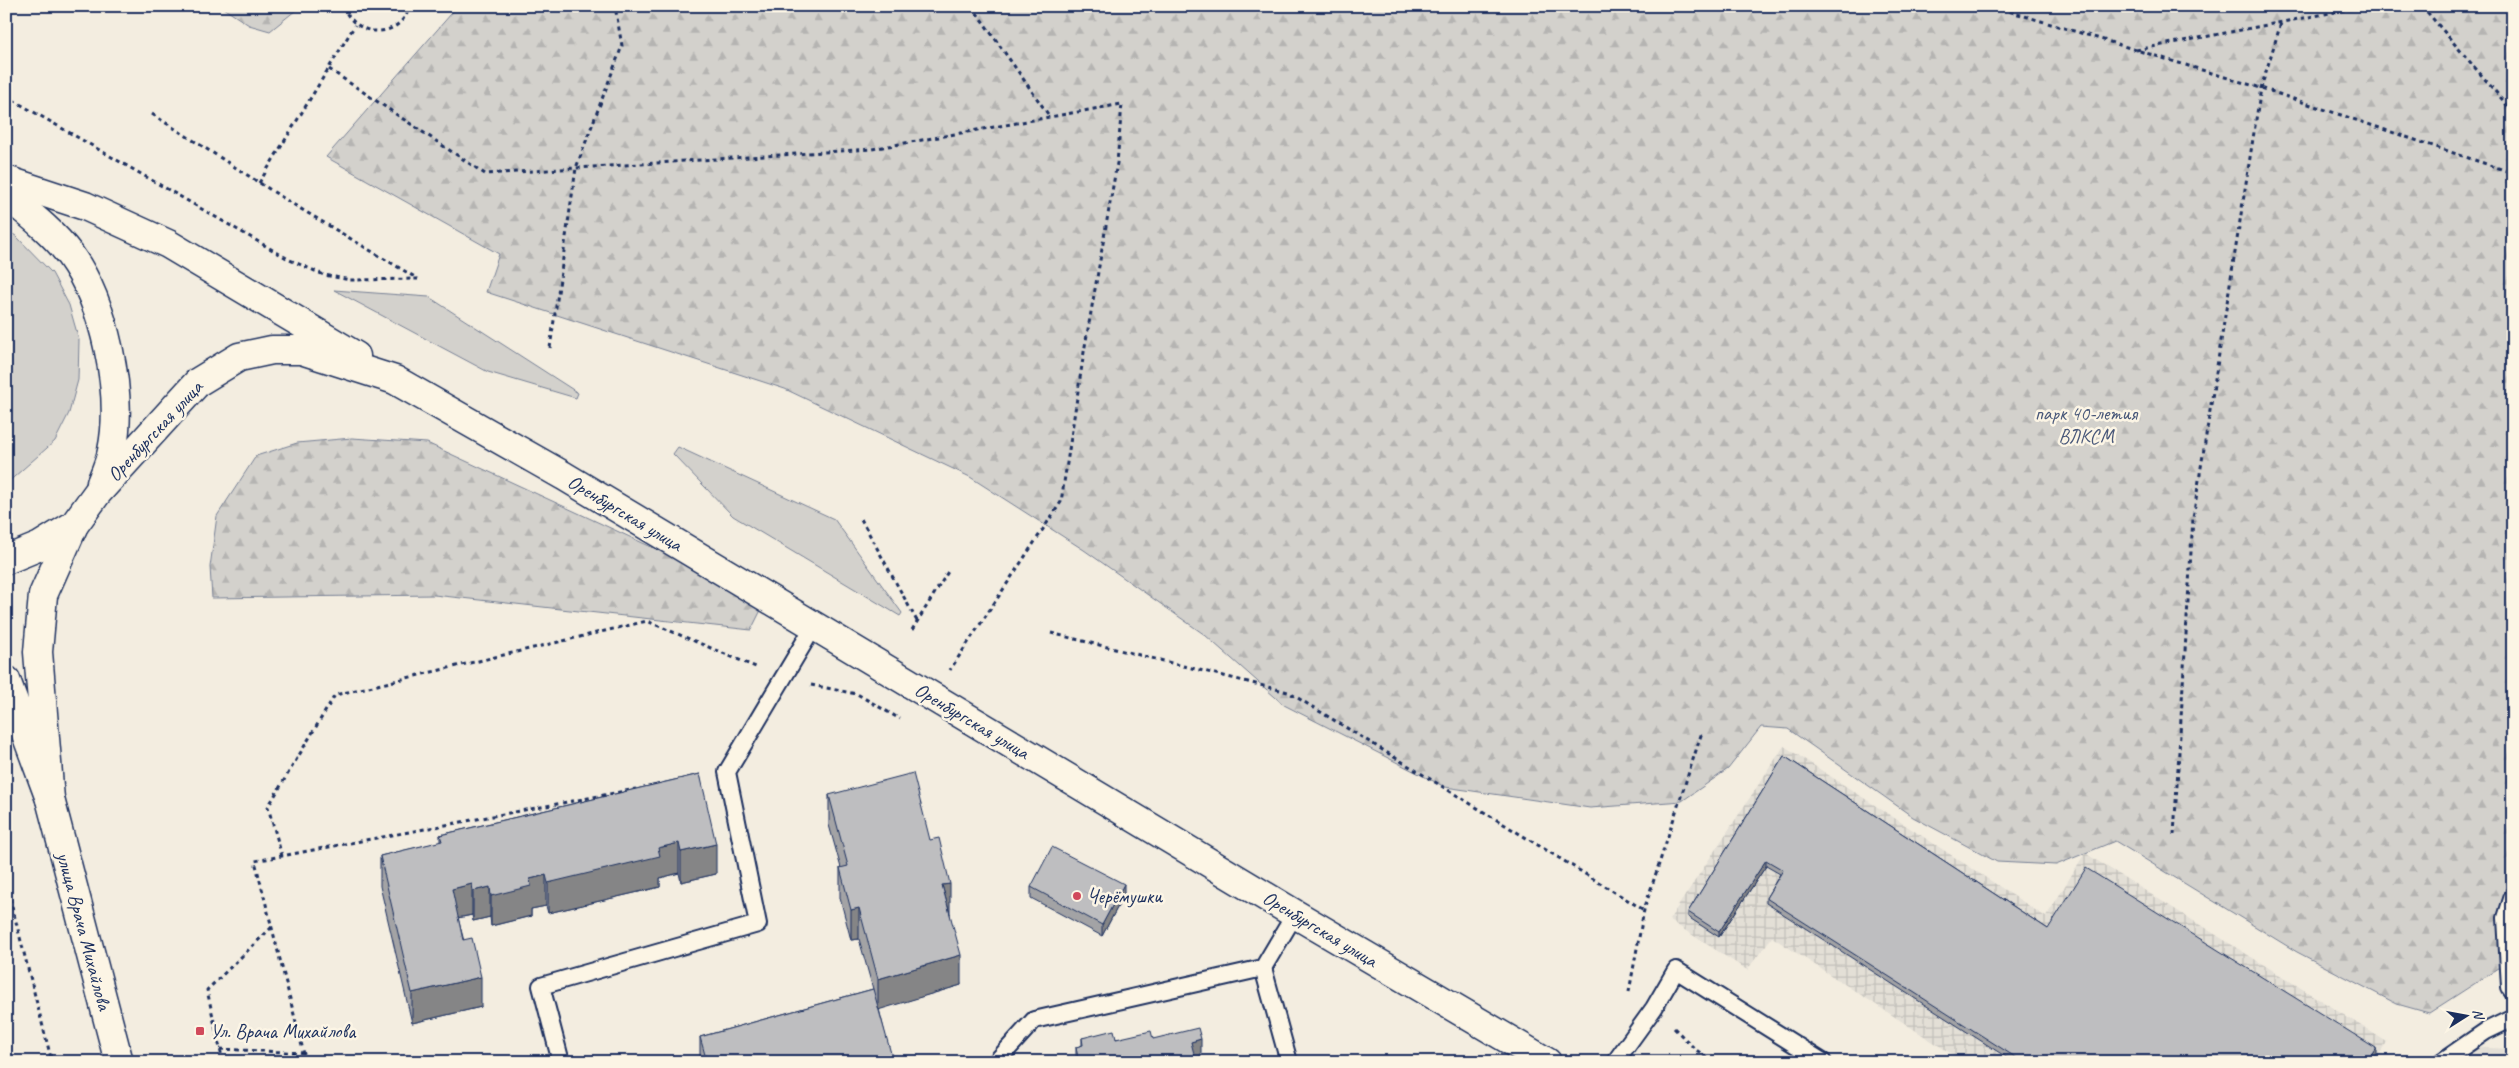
<svg xmlns="http://www.w3.org/2000/svg" width="2519" height="1068" font-family="Caveat,sans-serif">
<style>
.built{fill:#e3dfd6}
.industrial{fill:url(#industrial-grid)}
.green{fill:#d3d1cc;stroke:#778095}
.forest{fill:url(#forest-firs);stroke:#778095}
.lines{fill:none;stroke-linecap:round;stroke-linejoin:round}
.lane-casing{stroke:#1b2f5e;stroke-width:20}
.secondary-casing{stroke:#1b2f5e;stroke-width:31}
.path{stroke:#1b2f5e;stroke-width:3;stroke-dasharray:4 4;stroke-linecap:butt}
.lane{stroke:#fcf5e5;stroke-width:16}
.secondary{stroke:#fcf5e5;stroke-width:28}
.wall{fill:#a3a3a5;stroke:#1b2f5e}
.shaded-wall{fill:#858586;stroke:#1b2f5e}
.building{fill:#bebec0;stroke:#1b2f5e}
.poi-dot{fill:#d1495b;stroke:#fcf5e5;stroke-width:2}
.labels{text-anchor:middle;dominant-baseline:central;stroke-width:5;stroke-linejoin:round;paint-order:stroke}
.park-label{font-size:20px;fill:#49587a;stroke:#fcf5e5}
.street-label{font-size:20px;fill:#1b2f5e;stroke:#fcf5e5}
.poi-label{font-size:20px;fill:#1b2f5e;stroke:#fcf5e5;text-anchor:start}
</style>
<defs>
<pattern id="industrial-grid" width="8" height="8" patternUnits="userSpaceOnUse" patternTransform="scale(1.25)"><rect width="8" height="8" fill="#e3dfd6"/><path d="M0 4h8M4 0v8" fill="none" stroke="#c2c0ba"/></pattern>
<pattern id="forest-firs" width="22" height="20" patternUnits="userSpaceOnUse" patternTransform="scale(1.25)"><rect width="22" height="20" fill="#d3d1cc"/><path d="M5 1l3.5 6h-7zM16 11l3.5 6h-7z" fill="#b5b4b2"/></pattern>
</defs>
<rect width="100%" height="100%" fill="#f3ede0"/>
<filter id="ink" filterUnits="userSpaceOnUse"><feTurbulence type="fractalNoise" baseFrequency=".02" numOctaves="2"/><feDisplacementMap in="SourceGraphic" scale="10" xChannelSelector="R" yChannelSelector="G"/><feConvolveMatrix kernelMatrix="1 2 1 2 8 2 1 2 1" color-interpolation-filters="sRGB"/></filter>
<g filter="url(#ink)">
<!-- built -->
<polygon class="built" points="2466,1047 2513,1049 2513,1062 2455,1062"/>
<!-- industrial -->
<polygon class="industrial" points="1784,746 2046,917 2085,853 2387,1042 2375,1062 1964,1062 1772,937 1747,970 1669,920"/>
<!-- green -->
<g class="green">
<polygon points="6,230 16,236 52,273 69,305 79,340 78,380 69,413 55,441 6,484"/>
<polygon points="334,290 429,297 578,393 576,398 488,372"/>
<polygon points="678,447 834,519 902,613 900,616 733,516 673,454"/>
</g>
<!-- forest -->
<g class="forest">
<polygon points="220,6 301,6 270,31 249,25"/>
<polygon points="458,6 2513,6 2513,971 2502,966 2429,1013 2397,1004 2297,952 2115,841 2056,865 1997,862 1913,817 1788,729 1761,727 1728,769 1682,801 1590,808 1445,787 1284,705 1205,635 1084,550 970,477 785,389 486,292 499,254 326,157"/>
<polygon points="352,438 427,443 755,595 761,610 751,630 434,595 212,598 210,567 217,516 256,456 297,443"/>
</g>
<g class="lines">
<!-- lane casing -->
<g class="lane-casing">
<g id="lane">
<polyline points="2513,896 2506,918 2510,987 2513,991"/>
<polyline points="1263,968 1289,1062"/>
<polyline points="561,1062 541,986 758,924 727,772 814,626"/>
<polyline points="996,1062 1034,1020 1263,968 1295,914"/>
<polyline points="1615,1062 1654,1008 1676,970 1823,1062"/>
<polyline points="2441,1062 2486,1031 2513,1018"/>
</g>
</g>
<!-- secondary casing -->
<g class="secondary-casing">
<g id="secondary">
<polyline points="6,180 85,206 168,244 356,356"/>
<path d="M6 195C28 213 53 232 70 255 105 303 124 393 112 451 110 462 105 473 101 483"/>
<polyline points="6,560 40,546 74,525"/>
<polyline points="6,680 50,799 119,1062"/>
<polyline points="50,799 38,652 43,595 74,525 98,492 198,382 239,357 272,350 301,350 395,380 564,476 1295,914 1547,1062"/>
</g>
</g>
<!-- path -->
<g class="path">
<path d="M343 6C355 38 399 41 410 6"/>
<polyline points="972,6 1050,117"/>
<polyline points="1954,6 2005,10 2261,88 2513,173"/>
<polyline points="2422,6 2513,112"/>
<polyline points="2136,50 2367,6"/>
<polyline points="329,69 485,174 872,149 1122,104 1117,163 1084,352 1061,502 950,670"/>
<polyline points="6,96 290,260 324,275 350,280 418,279"/>
<polyline points="152,114 291,203 418,279"/>
<polyline points="259,183 355,25"/>
<polyline points="550,348 576,168 622,46 615,6"/>
<polyline points="861,519 917,621"/>
<polyline points="912,630 949,570"/>
<polyline points="1051,633 1288,692 1644,910"/>
<polyline points="811,685 857,694 900,719"/>
<polyline points="2174,835 2193,518 2261,88 2281,23"/>
<polyline points="282,856 268,807 335,695 647,621 758,668"/>
<polyline points="6,883 52,1062"/>
<polyline points="1629,992 1644,910 1702,732"/>
<polyline points="1674,1028 1695,1049 1713,1062"/>
<polyline points="220,1049 304,1053"/>
<polyline points="223,1062 207,990 272,927"/>
<polyline points="306,1062 255,861 636,789"/>
</g>
<!-- lane -->
<use href="#lane" class="lane"/>
<!-- secondary -->
<use href="#secondary" class="secondary"/>
</g>
<!-- wall -->
<g class="wall">
<polygon points="1784,756 2048,929 2376,1054 2371,1062 2014,1062 1766,903 1766,898 1780,874 1766,866 1719,937 1688,917 1688,912"/>
<polygon points="700,774 716,874 681,882 679,873 660,878 660,887 548,913 546,906 531,909 531,916 491,926 490,917 473,921 472,915 458,918 481,1007 412,1023 380,886 380,856 440,842 440,835"/>
<polygon points="829,795 930,840 950,914 961,985 879,1009 892,1062 700,1062 700,1037 873,989 859,939 851,940 840,898 840,868 841,868 829,825"/>
<polygon points="1031,887 1124,895 1102,936 1031,898"/>
<polygon points="1082,1038 1153,1039 1201,1062 1076,1058 1076,1047 1082,1046"/>
</g>
<!-- shaded-wall -->
<g class="shaded-wall">
<polygon points="679,843 679,873 660,878 660,887 548,913 548,883 658,848"/>
<polygon points="716,844 716,874 681,882 681,852"/>
<polygon points="1766,860 1766,866 1719,937 1719,932"/>
<polygon points="546,875 546,906 531,909 531,916 491,926 491,896 530,879"/>
<polygon points="472,884 472,915 452,919 452,889"/>
<polygon points="950,884 950,914 942,885"/>
<polygon points="1124,884 1124,895 1102,936 1102,925"/>
<polygon points="490,887 490,917 473,921 473,891"/>
<polygon points="859,908 859,939 851,940 851,910"/>
<polygon points="961,955 961,985 878,1010 878,979"/>
<polygon points="481,977 481,1007 412,1023 412,993"/>
<polygon points="1201,1039 1201,1062 1191,1062 1191,1042"/>
<polygon points="2376,1048 2376,1054 2371,1062 2367,1062"/>
<polygon points="892,1057 892,1062 874,1062"/>
</g>
<!-- building -->
<g class="building">
<polygon points="1784,756 2048,929 2086,868 2376,1048 2367,1062 2023,1062 1766,898 1783,870 1766,860 1719,932 1688,912"/>
<polygon points="913,773 930,840 939,838 950,884 942,885 961,955 878,979 859,908 851,910 840,868 848,866 829,795"/>
<polygon points="700,774 716,844 681,852 679,843 658,848 660,856 548,883 546,875 530,879 531,886 491,896 490,887 473,891 472,884 452,889 463,940 472,938 481,977 412,993 380,856 442,841 440,835"/>
<polygon points="1052,847 1124,884 1102,925 1031,887"/>
<polygon points="873,989 892,1057 874,1062 707,1062 700,1037"/>
<polygon points="1198,1028 1201,1039 1191,1042 1196,1062 1062,1062 1078,1058 1076,1047 1083,1045 1082,1038 1114,1030 1116,1039 1151,1031 1153,1039"/>
</g>
</g>
<!-- markers -->
<g class="poi-dot">
<circle cx="1077" cy="896" r="5"/>
<rect x="195" y="1026" width="10" height="10" rx="2.5"/>
</g>
<g class="labels">
<!-- park labels -->
<g class="park-label">
<text x="2086" y="413">парк 40-летия<tspan x="2086" dy="23">ВЛКСМ</tspan></text>
</g>
<!-- street labels -->
<g class="street-label">
<text transform="translate(155 431) rotate(-47)">Оренбургская улица</text>
<text transform="translate(625 513) rotate(31)">Оренбургская улица</text>
<text transform="translate(972 721) rotate(31)">Оренбургская улица</text>
<text transform="translate(1320 929) rotate(31)">Оренбургская улица</text>
<text transform="translate(84 931) rotate(75)">улица Врача Михайлова</text>
</g>
<!-- poi labels -->
<g class="poi-label">
<text x="1087" y="896">Черёмушки</text>
<text x="210" y="1031">Ул. Врача Михайлова</text>
</g>
</g>
<!-- margin -->
<rect width="2519" height="1068" fill="none" stroke="#fcf5e5" stroke-width="25"/>
<rect x="12" y="12" width="2494" height="1043" fill="none" stroke="#1b2f5e" stroke-width="2" filter="url(#ink)"/>
<!-- north arrow -->
<g transform="translate(2466 1016) rotate(79)" stroke="#fcf5e5" stroke-width="4" paint-order="stroke">
<path d="M0-4L9 19L0 12L-9 19Z" fill="#1b2f5e"/>
<text y="-8" font-size="14" font-weight="bold" text-anchor="middle" fill="#1b2f5e">N</text>
</g>
</svg>
